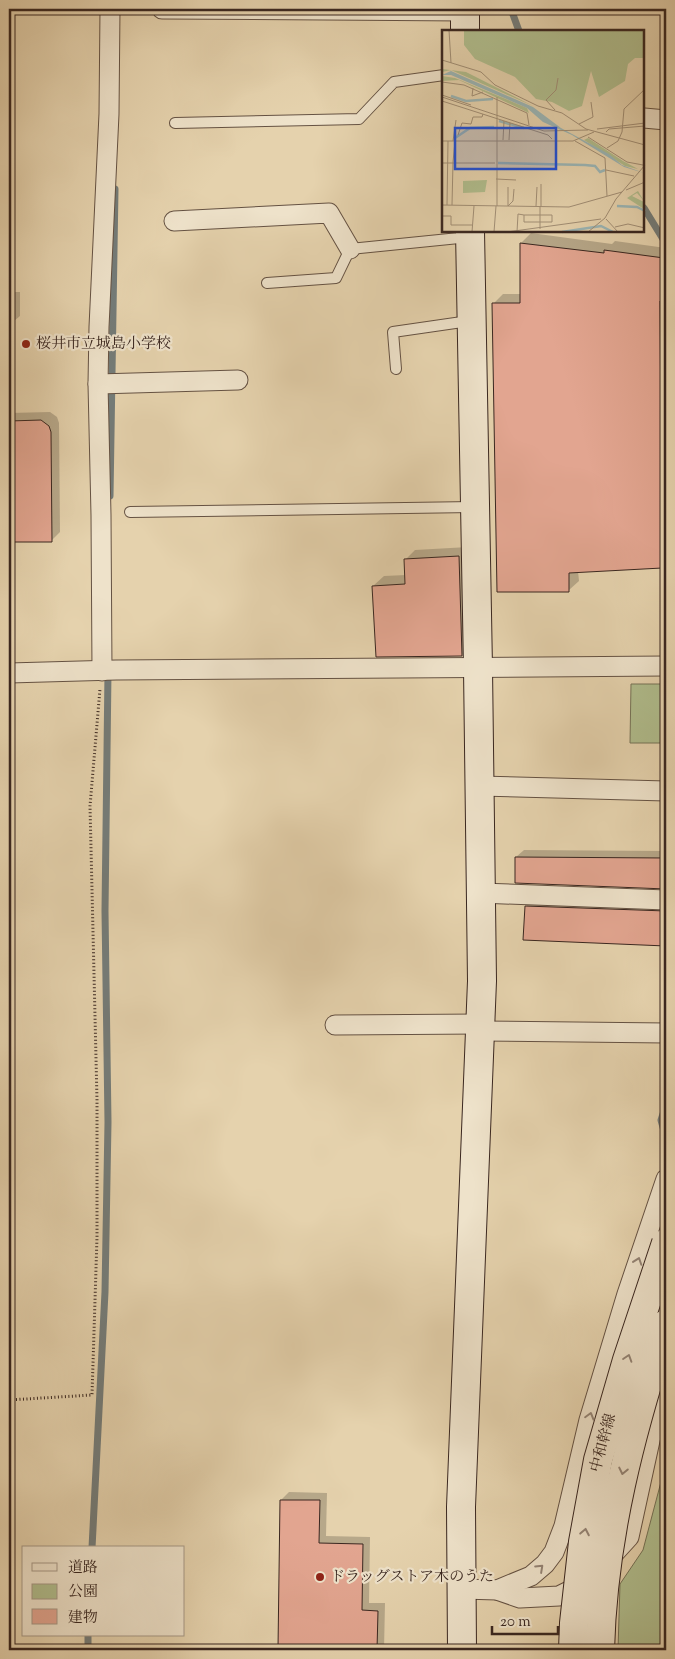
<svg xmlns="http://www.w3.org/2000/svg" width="675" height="1659" font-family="'Sorts Mill Goudy','Noto Serif JP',serif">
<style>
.green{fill:#b0bd8d;stroke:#757256}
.shadow{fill:#0003}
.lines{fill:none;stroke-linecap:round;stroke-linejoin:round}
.stream{stroke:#747c79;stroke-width:7}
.building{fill:#e2a590;stroke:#3a2720}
.lane-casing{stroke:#655243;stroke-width:12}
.street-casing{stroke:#655243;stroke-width:21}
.secondary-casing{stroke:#3a2720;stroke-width:30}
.path{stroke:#3a2720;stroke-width:3;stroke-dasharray:1 2.5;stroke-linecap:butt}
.lane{stroke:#eee2ca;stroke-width:10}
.street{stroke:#eee2ca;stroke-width:19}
.secondary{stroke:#eee2ca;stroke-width:28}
.secondary-bridge-casing{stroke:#3a2720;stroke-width:30;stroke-linecap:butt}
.secondary-bridge{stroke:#eee2ca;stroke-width:28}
.oneway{stroke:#948475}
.poi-dot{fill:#8f2418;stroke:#eee2ca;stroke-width:2}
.labels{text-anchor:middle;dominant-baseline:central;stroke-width:4.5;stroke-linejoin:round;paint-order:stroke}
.poi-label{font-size:15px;fill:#3a2720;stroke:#eee2ca;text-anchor:start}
.street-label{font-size:15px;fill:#3a2720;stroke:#eee2ca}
.inset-river{fill:none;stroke:#9ab5b5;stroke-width:2.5}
.inset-road{fill:none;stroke:#a18e75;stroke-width:1}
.view{fill:#1d4ed8;fill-opacity:0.15;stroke:#1d4ed8;stroke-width:2.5}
.inset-edge{fill:none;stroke:#3a2720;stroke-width:2.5}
</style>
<rect width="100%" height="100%" fill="#e5d2ad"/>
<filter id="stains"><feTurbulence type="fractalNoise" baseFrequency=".004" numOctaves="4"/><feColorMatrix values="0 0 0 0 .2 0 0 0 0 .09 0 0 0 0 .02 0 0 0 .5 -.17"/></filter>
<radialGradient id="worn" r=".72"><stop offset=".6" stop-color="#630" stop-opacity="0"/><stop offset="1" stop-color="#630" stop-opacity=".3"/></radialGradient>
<!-- green -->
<g class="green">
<polygon points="631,684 666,684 666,743 630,743"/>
<polygon points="666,1463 666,1650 618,1650 620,1584 643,1550"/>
</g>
<!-- shadow -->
<g class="shadow">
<polygon points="531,233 612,244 615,241 666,248 666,563 662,567 578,571 579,581 569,590 493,304 503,294 521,294 521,243"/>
<polygon points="9,292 20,292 20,316 14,321 9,321"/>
<polygon points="50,412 57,417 59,423 60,532 51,541 9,541 9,413"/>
<polygon points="468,547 472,645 462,655 373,586 384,576 406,575 405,560 415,550"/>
<polygon points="524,850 666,851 666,884 596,883 516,857"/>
<polygon points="533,900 600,902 600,908 666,910 666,944 524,939 526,906"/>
<polygon points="289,1492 327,1493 326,1536 370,1537 369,1603 385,1603 384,1650 363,1650 359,1648 281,1500"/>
</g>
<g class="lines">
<!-- stream -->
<g class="stream">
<polyline points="511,9 519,31"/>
<polyline points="644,208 666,244"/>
<polyline points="110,496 115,189"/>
<polyline points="666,1105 661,1120 666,1138"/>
<polyline points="92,1548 105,1292 108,1122 105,911 108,672"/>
<polyline points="88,1650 88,1635"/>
</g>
</g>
<!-- building -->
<g class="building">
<polygon points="520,243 604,253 604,250 664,258 666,301 660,301 662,568 569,573 569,592 497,592 492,303 520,303"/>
<polygon points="41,420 49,426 51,432 52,542 9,542 9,421"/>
<polygon points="459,556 462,656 376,657 372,586 405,584 404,559"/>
<polygon points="515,857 666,858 666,889 515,883"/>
<polygon points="525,906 666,911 666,946 523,940"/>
<polygon points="280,1500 320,1500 319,1543 363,1544 362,1610 378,1611 377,1650 278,1648"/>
</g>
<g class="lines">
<!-- lane casing -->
<g class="lane-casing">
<g id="lane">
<polyline points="175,123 359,119 394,82 444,75"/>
<polyline points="267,283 336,278 350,249 469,237"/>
<polyline points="396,369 393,332 469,321"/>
<polyline points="130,512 473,507"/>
</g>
</g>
<!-- street casing -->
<g class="street-casing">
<g id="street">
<polyline points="162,9 465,11"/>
<polyline points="644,118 666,120"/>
<polyline points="174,221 329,213 350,249"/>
<polyline points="98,384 238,380"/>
<polyline points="102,671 101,515 98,384 99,327 109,114 110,9"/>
<polyline points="9,673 116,670 666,666"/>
<polyline points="479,786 666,791"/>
<polyline points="480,893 666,900"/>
<polyline points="335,1025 480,1024"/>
<polyline points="480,1031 666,1033"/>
<polyline points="608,1560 629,1537 651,1436 666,1389"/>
<polyline points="462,1589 497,1590 520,1598 559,1596 585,1583"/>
<polyline points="497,1590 531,1576 545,1564 554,1552 564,1526 589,1420 627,1294 666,1179"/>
</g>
</g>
<!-- secondary casing -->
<g class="secondary-casing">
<g id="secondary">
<polyline points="465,9 465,31"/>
<polyline points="462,1650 461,1507 482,981 478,668 470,231"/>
</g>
</g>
<!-- path -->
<polyline class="path" points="9,1400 92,1395 97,1237 97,1100 90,806 100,689"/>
<!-- lane -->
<use href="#lane" class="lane"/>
<!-- street -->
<use href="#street" class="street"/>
<!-- secondary -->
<use href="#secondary" class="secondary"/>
<!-- secondary-bridge casing -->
<g class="secondary-bridge-casing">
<g id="secondary-bridge">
<polyline points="573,1650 574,1623 583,1542 598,1460 627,1360 666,1243"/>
<path d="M600 1650C603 1537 631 1431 666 1324"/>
</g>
</g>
<!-- secondary-bridge -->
<use href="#secondary-bridge" class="secondary-bridge"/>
</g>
<!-- one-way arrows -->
<defs><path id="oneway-chevron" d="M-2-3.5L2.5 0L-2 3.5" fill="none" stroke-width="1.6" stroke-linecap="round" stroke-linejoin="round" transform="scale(1.25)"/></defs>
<g class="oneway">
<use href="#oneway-chevron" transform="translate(638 1261) rotate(-71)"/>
<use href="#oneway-chevron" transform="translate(628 1358) rotate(-72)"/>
<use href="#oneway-chevron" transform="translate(590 1416) rotate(-74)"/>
<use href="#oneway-chevron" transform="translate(623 1471) rotate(102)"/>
<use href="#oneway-chevron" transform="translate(585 1532) rotate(-79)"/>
<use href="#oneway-chevron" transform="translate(540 1568) rotate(-43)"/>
</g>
<!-- markers -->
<g class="poi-dot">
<circle cx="26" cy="344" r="5"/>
<circle cx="320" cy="1577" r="5"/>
</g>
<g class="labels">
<!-- poi labels -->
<g class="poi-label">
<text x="36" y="344">桜井市立城島小学校</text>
<text x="330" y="1577">ドラッグストア木のうた</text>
</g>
<!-- street labels -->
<g class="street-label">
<text transform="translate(604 1443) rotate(-75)">中和幹線</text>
</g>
</g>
<!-- overview -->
<g transform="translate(442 30)">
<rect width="202" height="202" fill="#e5d2ad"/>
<path d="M22 0H202V28H193L186 34 183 51 157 67 149 41 140 76 127 81 110 72 94 69 73 47 33 29 22 15ZM0 39 24 42 91 76 9 40 0 42ZM0 46 13 48 59 67 85 78 87 83 17 50 0 51ZM146 108 181 131 196 139 183 136 142 110ZM45 150 43 162 21 163V151ZM196 161 202 171 195 163 190 166 202 172V179L185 168Z" fill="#b0bd8d"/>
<path d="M9 41 91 77 119 98 167 124 180 135 202 143 182 137 130 105 101 92 85 78 9 45H0Z" fill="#9ab5b5"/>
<path class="inset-river" d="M9 66 24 71 51 69M57 91 82 98M13 108 28 98 52 97M56 133 143 135 153 136 158 142 163 140M175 176 195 177 203 181M120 202 159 196 171 202"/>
<path class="inset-road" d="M7 0 9 33M0 30 39 42 53 55 96 76 120 83 144 99 203 115M0 52 22 55 85 83 87 95M31 58 30 66 41 62M0 65 29 75M0 67 102 101 146 100M0 71 106 105 110 109M113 80 104 70 114 60 116 48M137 94 151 87 149 72M155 99 203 93M164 102 167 99 203 96M16 105 20 93 29 94 31 87H40L41 84M146 107 185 132 201 135M61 110 62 91M67 110 68 93M0 111H131L152 102M11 111 14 90M133 111 163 128 165 166M165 118 176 111 180 102 182 79 203 59M11 132 13 111M0 133H53M164 140 192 146M54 149 74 150M99 154V176M66 157V176L71 171 72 159M184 160 203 152M0 175 127 177 180 162M5 175 6 111M10 175 11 132M55 176V67M94 176 95 157M82 185H110V192H82ZM0 186H9V195H30M164 189 176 202M173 197 186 194 203 198M98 199V176M29 202H48M30 202 32 176M52 202 54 176M65 202 159 189M75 202 76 184 82 185M146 202 163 188 174 169 203 135"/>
<path class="view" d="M13 98H114V139H13Z"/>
<rect width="202" height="202" class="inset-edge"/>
</g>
<!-- margin -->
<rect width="675" height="1659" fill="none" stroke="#e5d2ad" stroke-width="30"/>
<rect x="10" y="10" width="655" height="1639" fill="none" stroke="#3a2720" stroke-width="2.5"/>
<rect x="15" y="15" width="645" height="1629" fill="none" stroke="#3a2720"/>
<!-- legend -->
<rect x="22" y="1546" width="162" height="90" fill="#eee2ca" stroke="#a69786"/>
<rect x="32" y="1563" width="25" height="8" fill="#eee2ca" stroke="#a69786"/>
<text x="68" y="1572" font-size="15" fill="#3a2720">道路</text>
<rect x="32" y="1584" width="25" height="15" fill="#b0bd8d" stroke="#a69786"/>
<text x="68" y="1596" font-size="15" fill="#3a2720">公園</text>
<rect x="32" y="1609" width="25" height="15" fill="#e2a590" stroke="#a69786"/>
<text x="68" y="1622" font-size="15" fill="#3a2720">建物</text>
<!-- scale -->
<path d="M492 1626v8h66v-8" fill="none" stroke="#3a2720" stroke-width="2.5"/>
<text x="500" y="1626" font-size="15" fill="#3a2720" stroke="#eee2ca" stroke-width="4" paint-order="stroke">20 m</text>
<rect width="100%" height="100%" filter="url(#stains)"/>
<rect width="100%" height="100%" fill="url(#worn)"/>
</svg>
